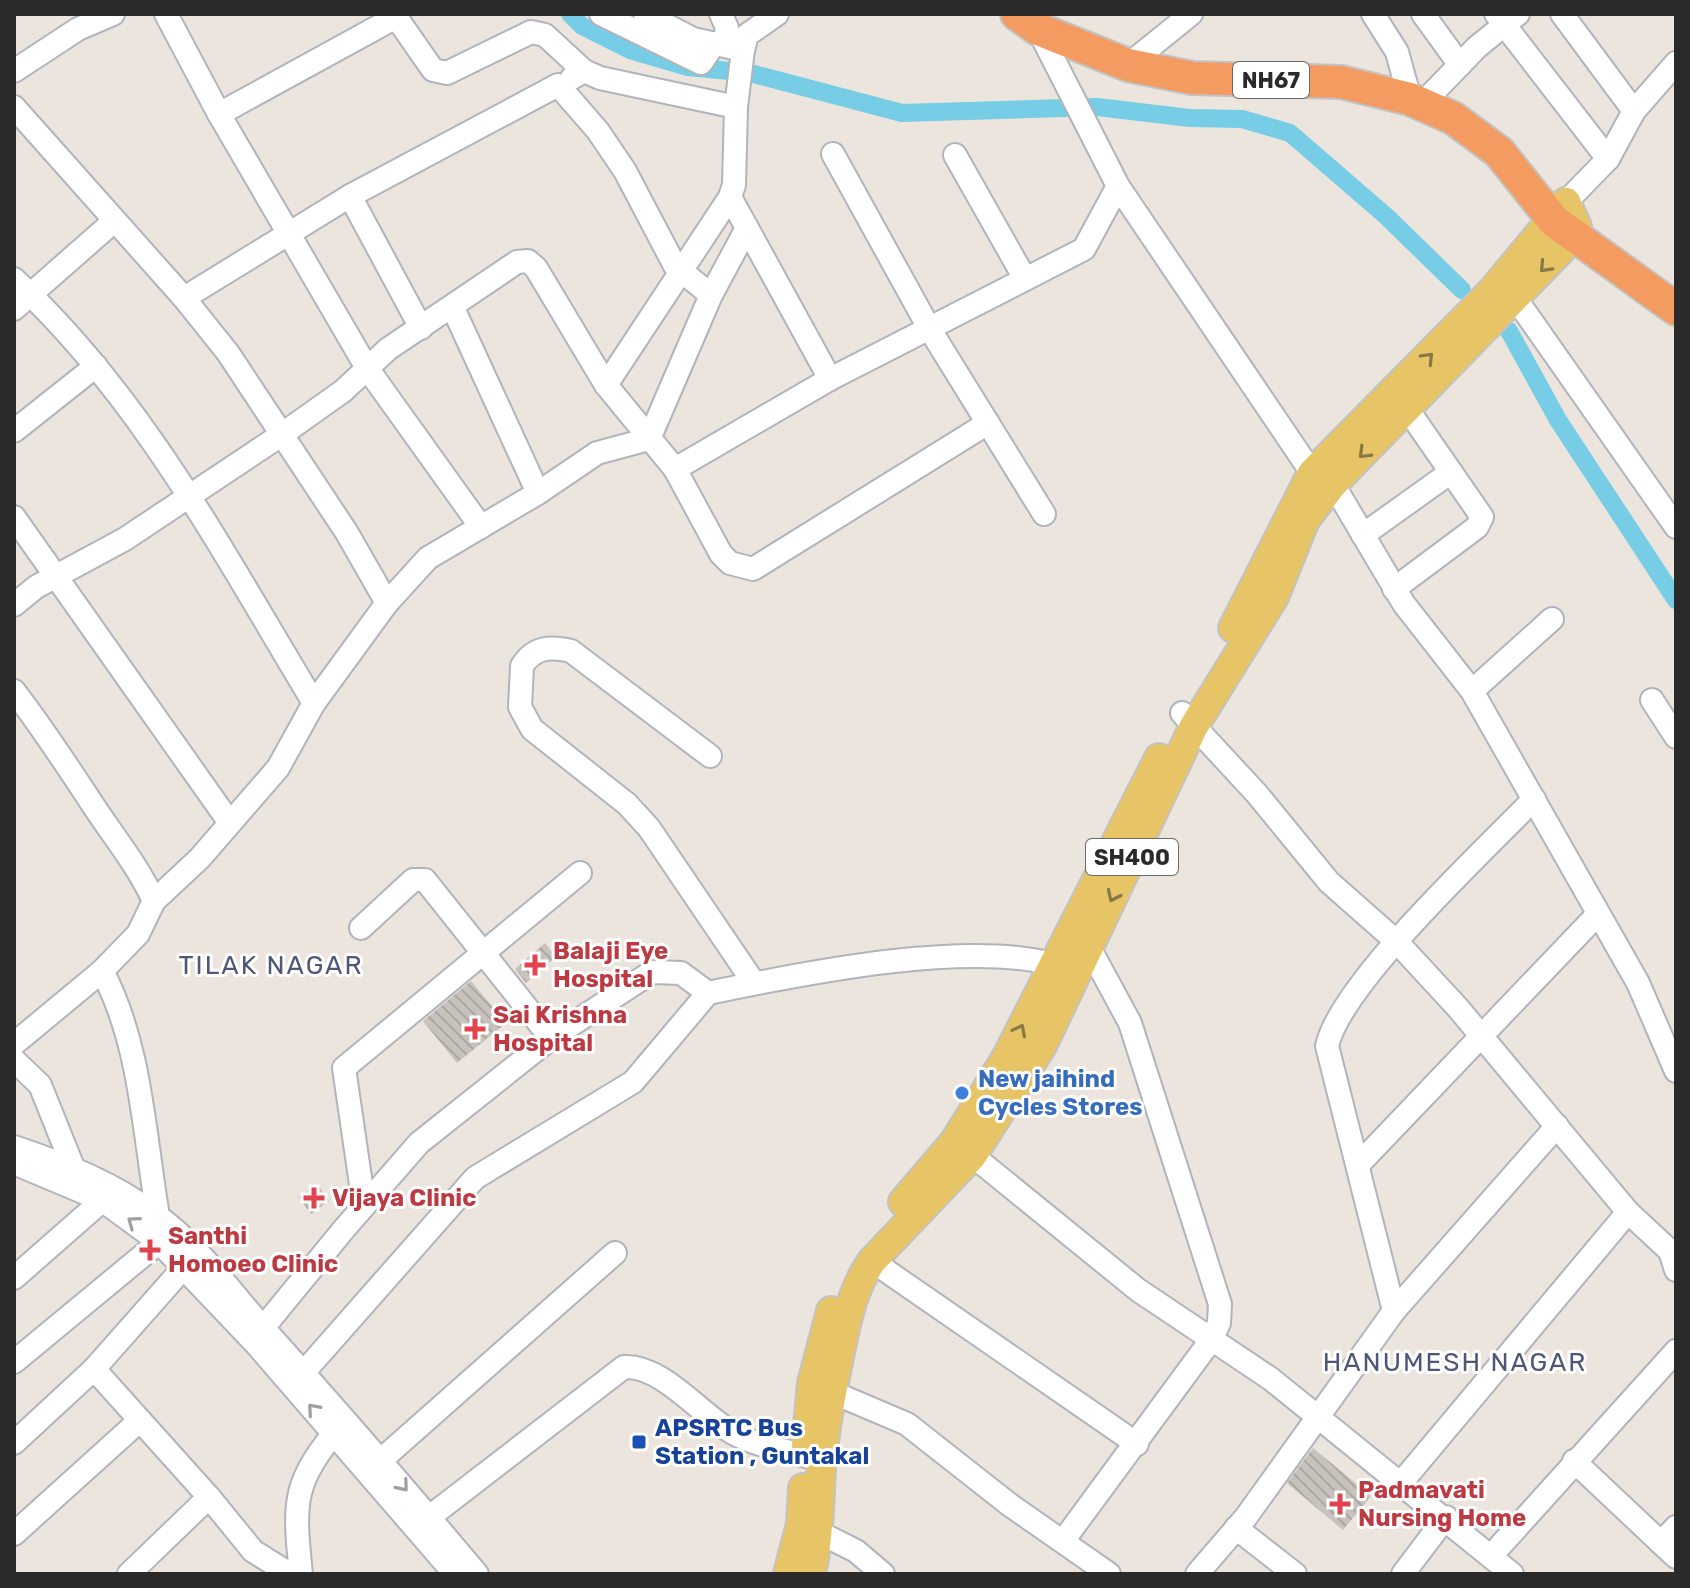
<svg xmlns="http://www.w3.org/2000/svg" width="1690" height="1588" font-family="Rubik,sans-serif">
<style>
.lines{fill:none;stroke-linecap:round;stroke-linejoin:round}
.canal{stroke:#77cde6;stroke-width:18}
.building{fill:url(#building-back-hatch)}
.minor-casing{stroke:#b1b4bd;stroke-width:26}
.major-casing{stroke:#c3c3c3;stroke-width:32}
.highway-casing{stroke:#c3c3c3;stroke-width:36}
.minor{stroke:#fff;stroke-width:22}
.major{stroke:#e7c567;stroke-width:28}
.highway{stroke:#f39b60;stroke-width:32}
.oneway{stroke:#887848}
.oneway2{stroke:#9f9f9f}
.health-dot{fill:#e0444e;stroke:#fff;stroke-width:3}
.shop-dot{fill:#3f7fe0;stroke:#fff;stroke-width:3}
.transit-dot{fill:#1a4fb4;stroke:#fff;stroke-width:3}
.labels{text-anchor:middle;dominant-baseline:central;stroke-width:6;stroke-linejoin:round;paint-order:stroke}
.shield{fill:#fff;stroke:#6a6a6a;stroke-width:2}
.shield-label{font-size:22px;font-weight:bold;fill:#2a2a2a}
.health-label{font-size:24px;font-weight:bold;fill:#be3a42;stroke:#fff;text-anchor:start}
.shop-label{font-size:24px;font-weight:bold;fill:#366cbe;stroke:#fff;text-anchor:start}
.transit-label{font-size:24px;font-weight:bold;fill:#164399;stroke:#fff;text-anchor:start}
.neighbourhood-label{font-size:26px;letter-spacing:2px;fill:#4e5778;stroke:#fff}
</style>
<defs>
<pattern id="building-back-hatch" width="6" height="6" patternUnits="userSpaceOnUse" patternTransform="scale(2)"><rect width="6" height="6" fill="#c7c3bc"/><path d="M-1 5l2 2M0 0l6 6M5-1l2 2" fill="none" stroke="#aba8a2"/></pattern>
</defs>
<rect width="100%" height="100%" fill="#ebe5dd"/>
<g class="lines">
<!-- canal -->
<g class="canal">
<polyline points="570,14 582,26 630,50 688,67 750,73 902,113 1097,107 1190,118 1242,119 1290,133 1386,216 1462,290"/>
<polyline points="1509,331 1558,420 1676,600"/>
</g>
</g>
<!-- building -->
<g class="building">
<polygon points="545,943 556,957 526,983 515,969"/>
<polygon points="471,981 506,1023 457,1063 423,1021"/>
<polygon points="318,1185 329,1201 311,1214 299,1197"/>
<polygon points="1313,1448 1371,1496 1343,1530 1287,1483"/>
</g>
<g class="lines">
<!-- minor casing -->
<g class="minor-casing">
<g id="minor">
<polyline points="166,14 219,114 367,368 481,527"/>
<polyline points="394,14 433,70 447,73 531,32 545,35 584,71"/>
<polyline points="601,14 701,63 715,43"/>
<polyline points="721,14 727,28 724,45"/>
<polyline points="1373,14 1397,52 1410,99"/>
<polyline points="1423,14 1460,65"/>
<polyline points="1496,14 1608,159"/>
<polyline points="1562,14 1634,111"/>
<polyline points="1038,29 1118,186 1312,473"/>
<polyline points="743,50 747,35 777,14"/>
<polyline points="1128,65 1191,14"/>
<polyline points="14,71 78,29 113,14"/>
<polyline points="572,78 584,71 600,78 736,107"/>
<polyline points="1422,104 1477,47 1518,14"/>
<polyline points="14,107 184,298 228,353 347,533 387,603"/>
<polyline points="219,114 396,17"/>
<polyline points="833,154 929,328 1044,514"/>
<polyline points="955,155 1024,277"/>
<polyline points="350,196 421,328"/>
<polyline points="730,197 830,379"/>
<polyline points="1566,202 1608,159 1634,111 1676,63"/>
<path d="M14 279C142 397 225 556 314 703"/>
<polyline points="184,298 350,196 558,85 598,131 625,171 675,266 711,295"/>
<polyline points="1516,299 1676,527"/>
<polyline points="453,308 538,493"/>
<polyline points="14,309 113,222"/>
<polyline points="606,385 730,197 734,185 736,107 743,50 693,39 645,14"/>
<polyline points="14,431 96,366"/>
<polyline points="675,469 721,554 730,563 753,569 988,423"/>
<polyline points="1333,484 1404,604 1472,691 1638,983 1676,1071"/>
<polyline points="14,517 230,823"/>
<polyline points="1363,535 1451,472"/>
<polyline points="1394,589 1477,527 1482,517 1408,410"/>
<polyline points="14,605 36,587 125,539 281,435 343,391 388,349 517,262 528,261 536,268 606,385 675,469 830,379 1084,249 1118,186"/>
<path d="M14 691C42 727 66 764 91 802 113 836 137 864 154 901"/>
<polyline points="1472,691 1552,619"/>
<polyline points="1652,700 1676,737"/>
<polyline points="1182,713 1257,794 1329,882 1397,942 1458,1008 1628,1212 1670,1251 1676,1270"/>
<path d="M710 756 571 651C550 646 534 647 522 666L520 707 532 729 627 804 649 828 754 983"/>
<polyline points="361,928 413,880 425,880 551,1038"/>
<polyline points="14,1044 102,971"/>
<polyline points="14,1060 40,1085 73,1167"/>
<path d="M14 1147C65 1164 113 1183 156 1215 199 1246 230 1291 265 1330 337 1410 407 1491 477 1574"/>
<polyline points="962,1147 1138,1290 1271,1379 1512,1574"/>
<polyline points="14,1163 102,1200 158,1241 256,1344 455,1574"/>
<polyline points="1358,1165 1597,915"/>
<polyline points="364,1205 344,1068 580,873"/>
<path d="M158 1216C144 1134 141 1044 102 971L138 934 154 901 200 858 278 768 314 703 387 603 428 558 538 493 597 453 649 439 711 295 747 228"/>
<polyline points="872,1261 1137,1444"/>
<polyline points="14,1278 112,1192"/>
<polyline points="1394,1311 1557,1126"/>
<path d="M263 1328 344 1229 419 1143 551 1038 652 972 681 973 708 993C799 974 982 936 1068 969"/>
<polyline points="14,1362 170,1233"/>
<polyline points="94,1369 209,1497 253,1551 290,1574"/>
<polyline points="304,1372 475,1178 633,1082 708,993"/>
<polyline points="820,1387 907,1424 1010,1505 1109,1574"/>
<polyline points="14,1443 94,1369 185,1266"/>
<polyline points="381,1460 615,1253"/>
<polyline points="1574,1461 1676,1557"/>
<polyline points="1401,1483 1628,1212"/>
<path d="M419 1525 624 1367C661 1364 701 1415 733 1433 760 1448 792 1450 821 1461"/>
<polyline points="806,1526 856,1551 883,1574"/>
<polyline points="1236,1528 1295,1574"/>
<polyline points="14,1534 138,1422"/>
<polyline points="1063,1541 1211,1340 1219,1323 1220,1304 1130,1023 1084,938"/>
<polyline points="1661,1543 1676,1527"/>
<polyline points="1491,1556 1676,1351"/>
<polyline points="129,1574 209,1497"/>
<path d="M301 1574C293 1498 293 1482 343 1422"/>
<path d="M1197 1574 1246 1517 1394 1311 1327 1046C1341 983 1485 850 1534 799"/>
<polyline points="1403,1574 1446,1517"/>
</g>
</g>
<!-- major casing -->
<g class="major-casing">
<g id="major">
<polyline points="1233,628 1312,473 1492,291 1566,202"/>
<polyline points="903,1202 955,1141 1006,1058 1159,758"/>
<polyline points="806,1447 812,1383 831,1311"/>
<polyline points="788,1574 801,1524 803,1488"/>
<path d="M811 1574C819 1538 819 1506 821 1470 824 1429 833 1387 841 1347 848 1315 853 1288 872 1261L972 1156 1042 1046 1194 726 1274 597 1305 520 1333 484 1560 251 1577 227 1566 202"/>
</g>
</g>
<!-- highway casing -->
<g class="highway-casing">
<polyline id="highway" points="1017,14 1038,29 1128,65 1192,78 1341,82 1410,99 1453,118 1499,152 1554,221 1676,309"/>
</g>
<!-- minor -->
<use href="#minor" class="minor"/>
<!-- major -->
<use href="#major" class="major"/>
<!-- highway -->
<use href="#highway" class="highway"/>
</g>
<!-- one-way arrows -->
<defs><path id="oneway-chevron" d="M-2-3.5L2.5 0L-2 3.5" fill="none" stroke-width="1.6" stroke-linecap="round" stroke-linejoin="round" transform="scale(2)"/></defs>
<g class="oneway">
<use href="#oneway-chevron" transform="translate(1545 267) rotate(133)"/>
<use href="#oneway-chevron" transform="translate(1428 358) rotate(-46)"/>
<use href="#oneway-chevron" transform="translate(1364 453) rotate(135)"/>
<use href="#oneway-chevron" transform="translate(1113 896) rotate(116)"/>
<use href="#oneway-chevron" transform="translate(1020 1030) rotate(-63)"/>
</g>
<g class="oneway2">
<use href="#oneway-chevron" transform="translate(133 1222) rotate(-144)"/>
<use href="#oneway-chevron" transform="translate(313 1409) rotate(-131)"/>
<use href="#oneway-chevron" transform="translate(403 1486) rotate(50)"/>
</g>
<!-- markers -->
<g class="health-dot">
<path d="M531 953h8v8h8v8h-8v8h-8v-8h-8v-8h8z"/>
<path d="M471 1017h8v8h8v8h-8v8h-8v-8h-8v-8h8z"/>
<path d="M310 1186h8v8h8v8h-8v8h-8v-8h-8v-8h8z"/>
<path d="M146 1238h8v8h8v8h-8v8h-8v-8h-8v-8h8z"/>
<path d="M1336 1492h8v8h8v8h-8v8h-8v-8h-8v-8h8z"/>
</g>
<circle class="shop-dot" cx="962" cy="1093" r="8"/>
<rect class="transit-dot" x="631" y="1434" width="16" height="16" rx="4"/>
<g class="labels">
<!-- shield labels -->
<g class="shield">
<rect x="1233" y="62" width="76" height="36" rx="6"/>
<rect x="1086" y="839" width="92" height="36" rx="6"/>
</g>
<g class="shield-label">
<text x="1271" y="80">NH67</text>
<text x="1132" y="857">SH400</text>
</g>
<!-- health labels -->
<g class="health-label">
<text x="553" y="951">Balaji Eye<tspan x="553" dy="28">Hospital</tspan></text>
<text x="493" y="1015">Sai Krishna<tspan x="493" dy="28">Hospital</tspan></text>
<text x="332" y="1198">Vijaya Clinic</text>
<text x="168" y="1236">Santhi<tspan x="168" dy="28">Homoeo Clinic</tspan></text>
<text x="1358" y="1490">Padmavati<tspan x="1358" dy="28">Nursing Home</tspan></text>
</g>
<!-- shop labels -->
<g class="shop-label">
<text x="978" y="1079">New jaihind<tspan x="978" dy="28">Cycles Stores</tspan></text>
</g>
<!-- transit labels -->
<g class="transit-label">
<text x="655" y="1428">APSRTC Bus<tspan x="655" dy="28">Station , Guntakal</tspan></text>
</g>
<!-- neighbourhood labels -->
<g class="neighbourhood-label">
<text x="271" y="965">TILAK NAGAR</text>
<text x="1455" y="1362">HANUMESH NAGAR</text>
</g>
</g>
<!-- border -->
<rect width="1690" height="1588" fill="none" stroke="#2a2a2a" stroke-width="32"/>
</svg>
